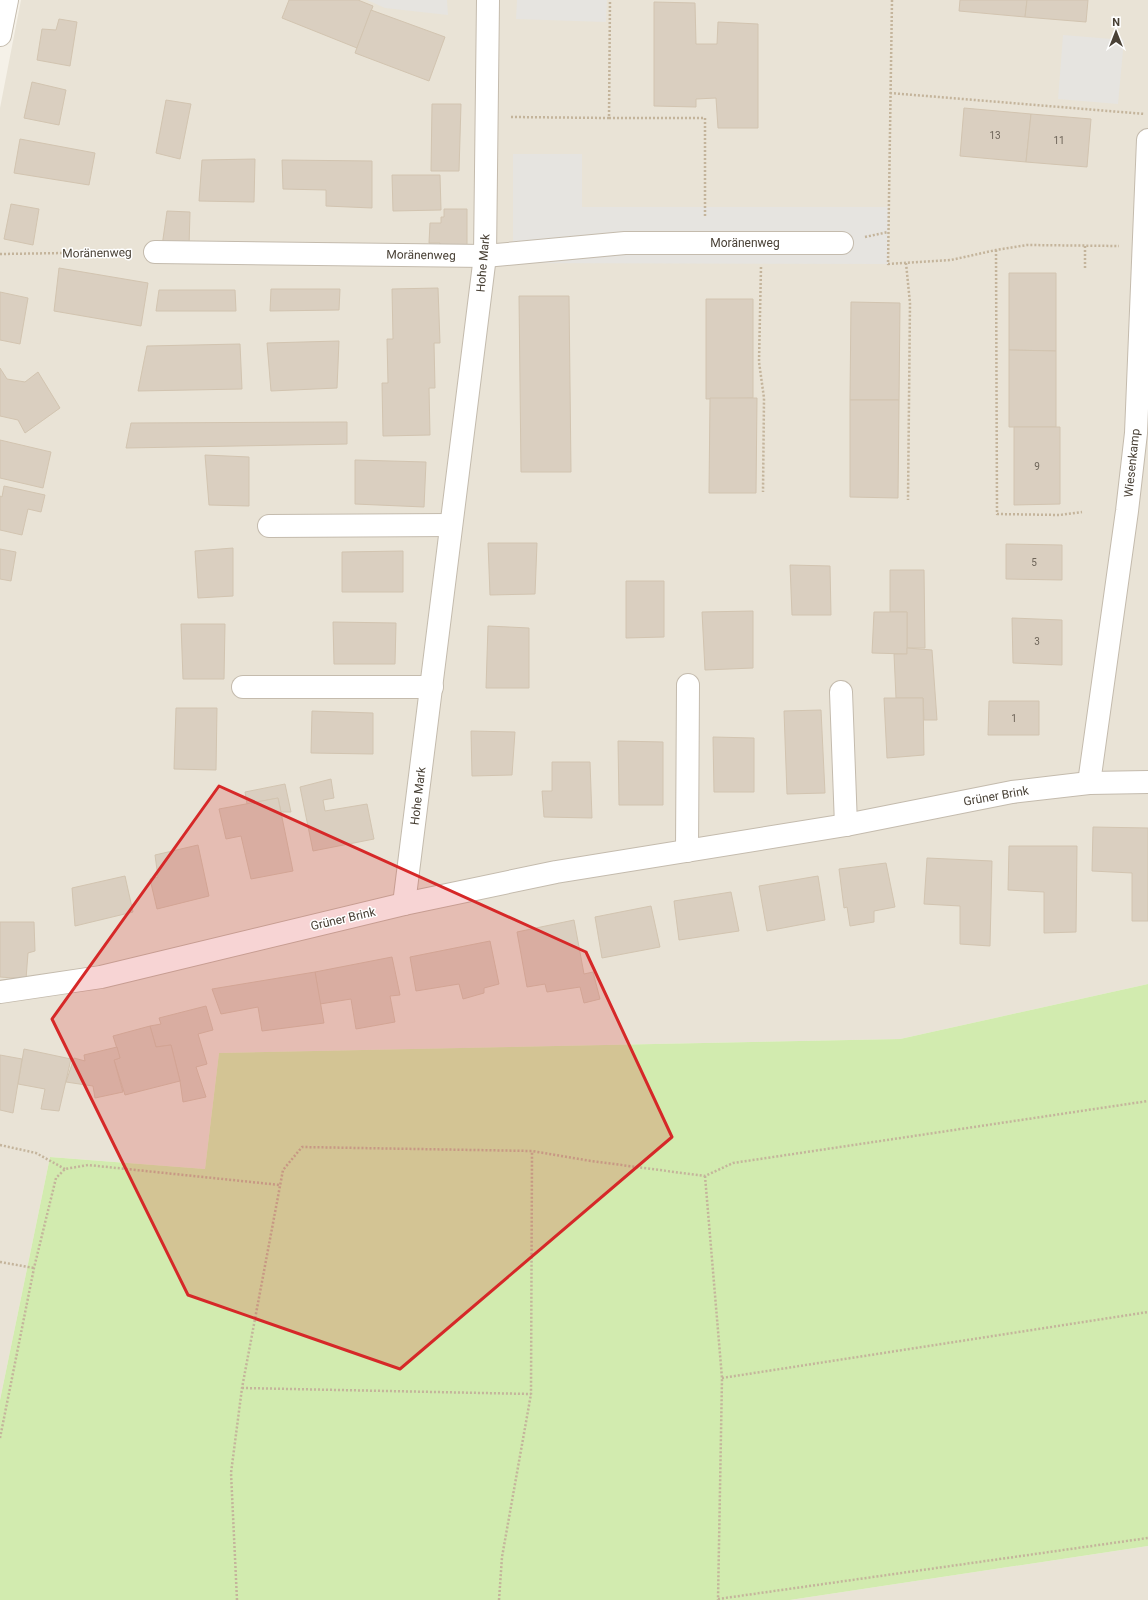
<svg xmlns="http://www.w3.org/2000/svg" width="1148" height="1600" font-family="Roboto,sans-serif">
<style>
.residential{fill:#e9e3d6}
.green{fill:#d2ebaf}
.parking{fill:#e6e4e0}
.building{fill:#dacfc0;stroke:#d2c4b0}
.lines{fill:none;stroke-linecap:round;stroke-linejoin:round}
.minor-casing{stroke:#c4bbad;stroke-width:24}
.path{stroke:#c4b49b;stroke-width:2.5;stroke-dasharray:2 2;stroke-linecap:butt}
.minor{stroke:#fff;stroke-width:22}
.marked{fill:#d62828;fill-opacity:0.2;stroke:#d62828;stroke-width:3;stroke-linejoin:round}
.labels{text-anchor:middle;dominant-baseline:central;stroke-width:3;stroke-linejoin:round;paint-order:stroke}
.number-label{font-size:10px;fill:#6d6458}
.street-label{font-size:12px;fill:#494136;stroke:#fff}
</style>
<rect width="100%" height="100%" fill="#f5f1e8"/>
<!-- residential -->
<g class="residential">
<polygon points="21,0 1148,0 1148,984 900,1039 219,1053 205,1169 50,1157 0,1400 0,108"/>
<polygon points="1148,1546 1148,1600 790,1600"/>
</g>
<!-- green -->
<polygon class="green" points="1148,984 1148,1546 790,1600 0,1600 0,1400 50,1157 205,1169 219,1053 900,1039"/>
<!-- parking -->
<g class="parking">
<polygon points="367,0 447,0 448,15 385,8"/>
<polygon points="517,0 607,0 606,22 516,19"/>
<polygon points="1063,35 1124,40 1118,104 1058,99"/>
<polygon points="513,154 582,154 582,207 888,207 888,264 513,263"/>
</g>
<!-- building -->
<g class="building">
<polygon points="289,0 358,0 373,6 357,48 282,18"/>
<polygon points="960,0 1027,0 1025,17 959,11"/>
<polygon points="1027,0 1088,0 1086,22 1025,17"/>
<polygon points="654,2 695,3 696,44 717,44 718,22 758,24 758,128 718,128 716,98 696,99 696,107 654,106"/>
<polygon points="371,10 445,37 429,81 355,53"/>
<polygon points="59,19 77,22 70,66 37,60 42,29 56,30"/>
<polygon points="32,82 66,90 59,125 24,118"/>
<polygon points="166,100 191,104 180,159 156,153"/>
<polygon points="432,104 461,104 459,171 431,171"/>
<polygon points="964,108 1031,114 1026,162 960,156"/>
<polygon points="1031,114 1091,119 1087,167 1026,162"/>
<polygon points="20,139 95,153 89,185 14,173"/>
<polygon points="255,159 254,202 199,201 202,160"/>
<polygon points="282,160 372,161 372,208 326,206 326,190 283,189"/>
<polygon points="392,175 440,175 441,210 393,211"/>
<polygon points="11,204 39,209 33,245 4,239"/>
<polygon points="444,209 467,209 467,246 440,246 440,243 429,243 430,223 441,223 441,217 444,217"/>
<polygon points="167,211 190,212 189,247 162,246"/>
<polygon points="59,268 148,283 141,326 54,311"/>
<polygon points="1009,273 1056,273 1056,351 1009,350"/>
<polygon points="438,288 440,343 434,343 435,388 429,388 430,435 383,436 382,383 388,383 387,339 393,339 392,289"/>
<polygon points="271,289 340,289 339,310 270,311"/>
<polygon points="159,290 235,290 236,311 156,311"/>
<polygon points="0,292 28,298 20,344 0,340"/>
<polygon points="519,296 569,296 571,472 521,472"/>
<polygon points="706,299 753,299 753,398 706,399"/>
<polygon points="851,302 900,303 899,400 850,400"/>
<polygon points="339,341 337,388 271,391 267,343"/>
<polygon points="240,344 242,389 138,391 147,346"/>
<polygon points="1009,350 1056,351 1056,427 1009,427"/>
<polygon points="0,368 7,379 25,382 38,372 60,408 25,433 18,420 0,416"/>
<polygon points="710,398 757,398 756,493 709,493"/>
<polygon points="850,400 899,400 898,498 850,497"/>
<polygon points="347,422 347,444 126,448 131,423"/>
<polygon points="1014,427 1060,427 1060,504 1014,505"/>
<polygon points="0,440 51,452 43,488 0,478"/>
<polygon points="205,455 249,457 249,506 209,505"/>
<polygon points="355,460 426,462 424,507 355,504"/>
<polygon points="4,486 45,495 41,512 28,509 22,535 0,530 0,496 2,497"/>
<polygon points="488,543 537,543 535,594 490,595"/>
<polygon points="1006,544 1062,545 1062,580 1006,579"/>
<polygon points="233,548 233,596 198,598 195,551"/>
<polygon points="0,549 16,552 11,581 0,579"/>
<polygon points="403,551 403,592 342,592 342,552"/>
<polygon points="790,565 830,566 831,615 792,615"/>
<polygon points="890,570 924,570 925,648 907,648 907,612 890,612"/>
<polygon points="626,581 664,581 664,637 626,638"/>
<polygon points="753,611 753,668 705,670 702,612"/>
<polygon points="874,612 907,612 907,654 872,653"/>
<polygon points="1012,618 1062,620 1062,665 1013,663"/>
<polygon points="333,622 396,623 395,664 334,664"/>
<polygon points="181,624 225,624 224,679 183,679"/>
<polygon points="488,626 529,628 529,688 486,688"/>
<polygon points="907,648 932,650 937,720 924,720 923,698 896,698 894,654 907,654"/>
<polygon points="884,698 923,698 924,755 887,758"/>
<polygon points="989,701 1039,701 1039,735 988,735"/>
<polygon points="176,708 217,708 216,770 174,769"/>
<polygon points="821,710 825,793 787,794 784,711"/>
<polygon points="312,711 373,713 373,754 311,753"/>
<polygon points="471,731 515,732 512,775 472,776"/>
<polygon points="713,737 754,738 754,792 714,792"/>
<polygon points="618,741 663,742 663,805 619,805"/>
<polygon points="552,762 590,762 592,818 544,817 542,791 552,791"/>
<polygon points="331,779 334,798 323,800 325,811 367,804 374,839 313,851 300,787"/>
<polygon points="285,784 291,812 281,812 278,798 247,804 245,792"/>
<polygon points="278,798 293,871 251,879 241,836 226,839 219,809"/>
<polygon points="1093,827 1148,828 1148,921 1132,921 1132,873 1092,871"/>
<polygon points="198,845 209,896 157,909 150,879 158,877 155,855"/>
<polygon points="1009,846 1077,846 1076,932 1044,933 1044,892 1008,890"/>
<polygon points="927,858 992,861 990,946 960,944 960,906 924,904"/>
<polygon points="886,863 895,907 874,911 874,922 850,926 847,907 844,908 839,869"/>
<polygon points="125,876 133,912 75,926 72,888"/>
<polygon points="818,876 825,920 767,931 759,886"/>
<polygon points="731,892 739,931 679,940 674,901"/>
<polygon points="651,906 660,947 602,958 595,917"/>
<polygon points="574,920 584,974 593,972 600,999 584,1003 580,987 547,992 545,984 527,987 517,932"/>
<polygon points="0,922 34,922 35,951 28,953 26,979 0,977"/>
<polygon points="490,941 499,984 484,988 484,993 463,999 459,984 416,991 410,957"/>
<polygon points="392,957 400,995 390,996 395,1022 356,1029 351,999 320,1004 315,972"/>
<polygon points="315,972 324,1023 262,1031 258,1007 221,1014 212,989"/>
<polygon points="206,1006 213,1030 198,1034 207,1064 196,1067 206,1097 183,1102 180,1081 171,1045 156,1047 150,1026 161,1024 159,1018"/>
<polygon points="150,1026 156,1047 171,1045 180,1081 125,1095 114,1060 120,1058 113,1036"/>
<polygon points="117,1047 120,1058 114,1060 123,1092 95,1098 93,1086 66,1082 74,1058 85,1061 84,1055"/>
<polygon points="24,1049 71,1059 59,1111 41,1109 45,1089 18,1084"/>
<polygon points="0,1055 22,1059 13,1113 0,1110"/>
</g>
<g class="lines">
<!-- minor casing -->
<g class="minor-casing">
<g id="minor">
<polyline points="0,35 7,0"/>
<polyline points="155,252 485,256 625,243 842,243"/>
<polyline points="269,526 451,525"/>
<polyline points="243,687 432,687"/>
<polyline points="841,692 846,825"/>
<polyline points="1089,783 1127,511 1136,433 1148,140"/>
<polyline points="687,851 688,685"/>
<polyline points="404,904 485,256 488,0"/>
<polyline points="0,992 101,977 404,904 556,872 846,825 1012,792 1089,783 1148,782"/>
</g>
</g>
<!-- path -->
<g class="path">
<polyline points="892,0 888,264 951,260 996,250 1027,245 1119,246"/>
<polyline points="890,93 1145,114"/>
<polyline points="511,117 609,118 610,0"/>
<polyline points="609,118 705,118 705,218"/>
<polyline points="865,237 888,232"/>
<polyline points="1085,246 1085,270"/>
<polyline points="996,250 997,514 1060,515 1082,512"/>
<polyline points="0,254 131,252"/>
<polyline points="906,263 910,303 908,500"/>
<polyline points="761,267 759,362 764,398 763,492"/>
<polyline points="0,1145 36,1153 65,1169"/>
<polyline points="705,1176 722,1378 718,1600"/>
<polyline points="0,1262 34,1268"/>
<polyline points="722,1378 1148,1312"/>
<polyline points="242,1388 531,1394"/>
<polyline points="0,1438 34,1268 56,1178 65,1169 88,1165 280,1185"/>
<polyline points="718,1599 1148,1538"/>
<polyline points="237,1600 231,1473 242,1388 283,1170 302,1147 532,1151 591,1161 705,1176 733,1163 1148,1101"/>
<polyline points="499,1600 502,1557 531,1394 532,1151"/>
</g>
<!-- minor -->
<use href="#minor" class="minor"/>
</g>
<!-- marked area -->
<path class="marked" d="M219 786 586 952 672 1137 400 1369 188 1295 52 1019Z"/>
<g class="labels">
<!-- number labels -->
<g class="number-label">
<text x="995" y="135">13</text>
<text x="1059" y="140">11</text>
<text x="1037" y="466">9</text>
<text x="1034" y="562">5</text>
<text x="1037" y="641">3</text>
<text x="1014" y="718">1</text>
</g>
<!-- street labels -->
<g class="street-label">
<text x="745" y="243">Moränenweg</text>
<text transform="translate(97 253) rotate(-1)">Moränenweg</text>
<text transform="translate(421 255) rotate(1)">Moränenweg</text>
<text transform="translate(483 263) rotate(-85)">Hohe Mark</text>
<text transform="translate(1132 463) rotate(-84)">Wiesenkamp</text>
<text transform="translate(418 796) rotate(-83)">Hohe Mark</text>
<text transform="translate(996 796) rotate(-10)">Grüner Brink</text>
<text transform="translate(343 919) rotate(-13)">Grüner Brink</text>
</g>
</g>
<!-- north arrow -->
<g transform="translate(1116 32)" stroke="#ffffff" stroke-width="3" paint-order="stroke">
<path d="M0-3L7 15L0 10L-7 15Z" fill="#494136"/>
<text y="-6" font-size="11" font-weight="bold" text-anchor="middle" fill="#494136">N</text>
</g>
</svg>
